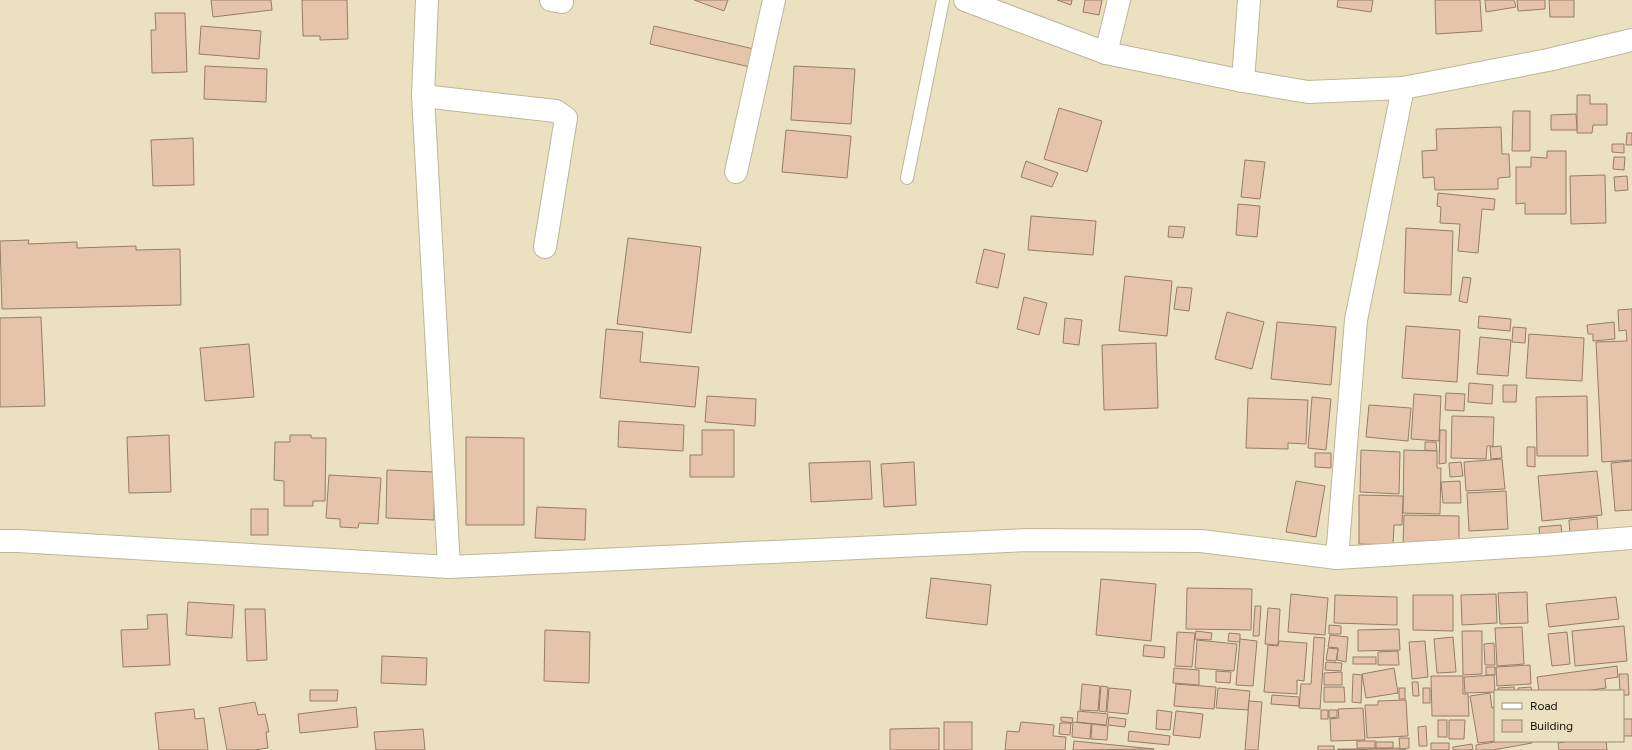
<svg xmlns="http://www.w3.org/2000/svg" width="1632" height="750" font-family="Figtree,sans-serif">
<style>
.building{fill:#e5c4a9;stroke:#977d69}
.lines{fill:none;stroke-linecap:round;stroke-linejoin:round}
.service-casing{stroke:#beb697;stroke-width:14}
.minor-casing{stroke:#beb697;stroke-width:24}
.tertiary-casing{stroke:#beb697;stroke-width:24}
.service{stroke:#fff;stroke-width:12}
.minor{stroke:#fff;stroke-width:22}
.tertiary{stroke:#fff;stroke-width:22}
</style>
<rect width="100%" height="100%" fill="#ebe1c1"/>
<!-- building -->
<g class="building">
<polygon points="211,0 271,0 272,10 213,17"/>
<polygon points="302,0 347,0 348,39 320,40 320,36 303,36"/>
<polygon points="694,0 728,0 724,11"/>
<polygon points="1057,0 1072,0 1071,5"/>
<polygon points="1085,0 1102,0 1099,15 1083,12"/>
<polygon points="1338,0 1373,0 1371,12 1337,7"/>
<polygon points="1435,0 1480,0 1482,31 1436,34"/>
<polygon points="1485,0 1514,0 1516,7 1486,12"/>
<polygon points="1517,0 1545,0 1545,9 1518,11"/>
<polygon points="1549,0 1574,0 1574,17 1550,17"/>
<polygon points="155,13 185,13 187,72 152,73 151,30 156,30"/>
<polygon points="201,26 261,31 259,59 199,54"/>
<polygon points="654,26 754,49 750,67 650,44"/>
<polygon points="205,66 267,69 266,102 204,99"/>
<polygon points="794,66 855,69 851,124 791,120"/>
<polygon points="1577,95 1590,95 1590,104 1607,104 1607,125 1593,125 1592,133 1577,133"/>
<polygon points="1059,108 1102,121 1087,172 1044,159"/>
<polygon points="1513,111 1530,111 1530,151 1512,151"/>
<polygon points="1576,114 1577,130 1551,130 1551,115"/>
<polygon points="1501,127 1502,154 1509,154 1510,177 1498,178 1498,189 1435,190 1434,177 1423,178 1422,151 1437,150 1436,129"/>
<polygon points="786,130 851,136 847,178 782,172"/>
<polygon points="1627,133 1632,133 1632,145 1626,145"/>
<polygon points="193,138 194,185 153,186 151,140"/>
<polygon points="1612,144 1624,144 1624,153 1612,152"/>
<polygon points="1547,151 1566,151 1566,214 1525,214 1525,203 1516,204 1516,167 1531,167 1531,157 1547,158"/>
<polygon points="1614,157 1625,157 1624,170 1613,169"/>
<polygon points="1245,160 1265,162 1260,199 1241,197"/>
<polygon points="1026,161 1058,173 1052,187 1021,177"/>
<polygon points="1605,175 1606,223 1571,224 1570,176"/>
<polygon points="1627,176 1628,190 1615,191 1614,177"/>
<polygon points="1438,193 1495,199 1494,210 1482,209 1478,253 1458,251 1460,224 1440,223 1441,207 1437,206"/>
<polygon points="1238,204 1260,206 1257,237 1236,235"/>
<polygon points="1031,216 1096,221 1093,255 1028,250"/>
<polygon points="1169,226 1185,227 1183,238 1168,237"/>
<polygon points="1406,228 1453,231 1451,295 1404,293"/>
<polygon points="628,238 701,247 691,333 617,324"/>
<polygon points="29,240 28,244 77,242 77,248 136,246 136,250 180,249 181,305 2,309 0,241"/>
<polygon points="984,249 1005,254 998,288 976,283"/>
<polygon points="1125,276 1172,281 1167,336 1119,331"/>
<polygon points="1463,277 1471,278 1467,303 1459,301"/>
<polygon points="1177,287 1192,288 1189,311 1174,309"/>
<polygon points="1024,297 1047,303 1039,335 1017,329"/>
<polygon points="1632,309 1632,460 1602,462 1596,342 1627,341 1626,330 1619,331 1618,310"/>
<polygon points="1227,312 1264,322 1252,369 1215,359"/>
<polygon points="1479,316 1511,319 1510,331 1478,328"/>
<polygon points="41,317 45,406 0,407 0,318"/>
<polygon points="1065,318 1082,320 1079,345 1063,343"/>
<polygon points="1277,322 1336,327 1331,385 1271,379"/>
<polygon points="1614,322 1615,339 1593,341 1593,334 1588,334 1587,325"/>
<polygon points="1406,326 1460,330 1457,382 1402,378"/>
<polygon points="1513,327 1526,328 1525,343 1512,342"/>
<polygon points="606,329 643,332 640,362 699,367 695,407 600,398"/>
<polygon points="1529,334 1584,338 1582,381 1526,378"/>
<polygon points="1480,337 1511,340 1508,376 1477,374"/>
<polygon points="1156,343 1158,408 1104,410 1102,345"/>
<polygon points="249,344 254,397 205,401 200,348"/>
<polygon points="1469,383 1493,385 1492,404 1468,402"/>
<polygon points="1503,385 1517,385 1516,402 1503,402"/>
<polygon points="1446,393 1465,394 1464,411 1445,410"/>
<polygon points="1414,394 1441,396 1439,441 1411,439"/>
<polygon points="707,396 756,399 755,426 705,422"/>
<polygon points="1587,396 1588,456 1537,456 1536,397"/>
<polygon points="1312,397 1331,399 1326,450 1308,448"/>
<polygon points="1248,398 1308,400 1306,444 1288,443 1288,449 1246,448"/>
<polygon points="1369,405 1411,408 1408,441 1366,437"/>
<polygon points="1452,416 1494,417 1493,446 1487,446 1486,459 1451,458"/>
<polygon points="619,421 684,425 683,451 618,447"/>
<polygon points="702,430 734,430 734,477 690,477 690,455 702,455"/>
<polygon points="1440,430 1446,430 1446,463 1439,464"/>
<polygon points="169,435 171,492 129,493 127,437"/>
<polygon points="290,435 311,435 311,438 326,438 325,501 313,501 313,506 284,506 284,481 274,480 275,442 290,442"/>
<polygon points="466,437 524,438 524,525 466,525"/>
<polygon points="1425,442 1436,442 1437,451 1425,450"/>
<polygon points="1501,446 1502,458 1491,459 1490,447"/>
<polygon points="1527,447 1535,447 1535,467 1527,466"/>
<polygon points="1361,450 1400,452 1399,494 1360,492"/>
<polygon points="1404,450 1437,451 1437,468 1441,468 1440,514 1403,513"/>
<polygon points="1315,453 1331,453 1331,468 1315,467"/>
<polygon points="1502,459 1505,489 1466,491 1464,462"/>
<polygon points="870,461 872,499 811,502 809,463"/>
<polygon points="1632,461 1632,510 1615,511 1611,463"/>
<polygon points="914,462 916,505 884,507 881,464"/>
<polygon points="1461,462 1463,476 1450,477 1449,463"/>
<polygon points="387,470 435,472 434,520 386,518"/>
<polygon points="1597,471 1602,515 1542,521 1538,476"/>
<polygon points="329,475 381,478 378,524 359,523 358,528 340,527 340,519 326,518"/>
<polygon points="1296,481 1325,486 1316,537 1286,532"/>
<polygon points="1460,481 1461,503 1443,503 1441,482"/>
<polygon points="1506,491 1508,529 1469,531 1467,493"/>
<polygon points="1359,495 1403,496 1402,525 1394,525 1393,545 1359,544"/>
<polygon points="537,507 586,509 585,540 535,538"/>
<rect x="251" y="509" width="17" height="26"/>
<polygon points="1404,515 1459,516 1459,545 1403,544"/>
<polygon points="1597,517 1598,533 1570,536 1569,520"/>
<polygon points="1561,525 1562,535 1540,538 1539,527"/>
<polygon points="931,578 991,585 987,625 926,618"/>
<polygon points="1101,579 1156,584 1151,641 1096,635"/>
<polygon points="1187,588 1252,589 1251,630 1186,629"/>
<polygon points="1527,592 1528,623 1500,624 1498,593"/>
<polygon points="1291,594 1328,598 1325,635 1288,632"/>
<polygon points="1496,594 1497,623 1462,625 1461,595"/>
<polygon points="1335,595 1397,597 1397,625 1334,623"/>
<polygon points="1413,595 1453,595 1453,631 1413,630"/>
<polygon points="1616,597 1619,619 1549,627 1546,604"/>
<polygon points="188,602 234,605 232,638 186,635"/>
<polygon points="1255,606 1261,606 1259,636 1253,636"/>
<polygon points="1268,608 1280,609 1278,645 1265,644"/>
<polygon points="245,609 265,609 267,660 247,661"/>
<polygon points="167,614 170,665 123,667 121,630 148,629 147,615"/>
<polygon points="1329,625 1341,626 1341,634 1329,634"/>
<polygon points="1624,626 1627,661 1575,666 1572,631"/>
<polygon points="1522,627 1524,664 1497,666 1495,628"/>
<polygon points="1399,629 1400,650 1358,651 1358,630"/>
<polygon points="545,630 590,632 589,683 544,681"/>
<polygon points="1196,631 1212,633 1211,640 1195,639"/>
<polygon points="1462,631 1482,631 1482,674 1463,675"/>
<polygon points="1177,632 1195,633 1192,667 1175,666"/>
<polygon points="1567,632 1570,664 1552,666 1548,634"/>
<polygon points="1229,633 1240,634 1240,642 1228,641"/>
<polygon points="1330,635 1348,637 1346,662 1337,660 1338,648 1328,647"/>
<polygon points="1314,637 1325,638 1320,709 1299,708 1301,684 1311,684"/>
<polygon points="1453,637 1456,672 1437,673 1434,639"/>
<polygon points="1240,639 1257,641 1253,686 1236,685"/>
<polygon points="1197,640 1237,644 1234,671 1195,668"/>
<polygon points="1279,641 1307,643 1304,681 1297,680 1297,694 1264,692 1268,645 1278,646"/>
<polygon points="1425,641 1428,677 1412,679 1409,642"/>
<polygon points="1494,643 1495,665 1485,665 1484,644"/>
<polygon points="1144,645 1165,647 1164,658 1143,656"/>
<polygon points="1328,648 1338,649 1336,661 1326,660"/>
<polygon points="1398,651 1399,665 1378,665 1378,652"/>
<polygon points="382,656 427,658 426,685 381,683"/>
<rect x="1353" y="657" width="23" height="7"/>
<polygon points="1326,662 1342,663 1341,671 1325,670"/>
<polygon points="1530,665 1531,684 1497,686 1496,667"/>
<polygon points="1617,666 1618,677 1605,679 1606,688 1585,691 1539,691 1537,677"/>
<rect x="1486" y="667" width="9" height="8"/>
<polygon points="1174,668 1199,670 1199,685 1173,683"/>
<polygon points="1394,668 1398,693 1366,698 1362,674"/>
<polygon points="1216,671 1231,672 1230,683 1216,682"/>
<polygon points="1342,672 1342,685 1324,685 1324,673"/>
<polygon points="1353,674 1362,675 1361,703 1352,702"/>
<polygon points="1619,674 1628,674 1629,695 1623,695 1623,691 1620,691"/>
<polygon points="1494,675 1495,692 1465,693 1464,677"/>
<polygon points="1431,676 1463,676 1463,694 1468,694 1469,716 1432,716"/>
<polygon points="1412,682 1418,682 1419,696 1413,696"/>
<polygon points="1082,684 1100,686 1098,711 1080,710"/>
<polygon points="1176,684 1216,687 1214,709 1174,706"/>
<polygon points="1101,686 1108,687 1106,712 1099,711"/>
<polygon points="1324,687 1344,687 1345,702 1324,702"/>
<polygon points="1514,687 1515,691 1498,691 1498,688"/>
<polygon points="1531,687 1532,691 1518,691 1518,688"/>
<polygon points="1109,688 1131,690 1128,714 1107,712"/>
<polygon points="1218,688 1250,691 1248,710 1216,708"/>
<rect x="1399" y="688" width="6" height="11"/>
<rect x="1423" y="688" width="7" height="15"/>
<polygon points="310,690 338,690 337,701 310,701"/>
<polygon points="1490,693 1492,708 1495,707 1495,741 1478,743 1470,696"/>
<polygon points="1272,695 1299,697 1299,706 1271,704"/>
<polygon points="1406,700 1408,736 1367,738 1365,705 1378,705 1378,701"/>
<polygon points="1249,701 1262,702 1258,750 1245,750"/>
<polygon points="255,702 258,715 265,714 269,732 266,732 268,748 255,750 227,750 219,708"/>
<polygon points="356,707 358,727 300,733 298,714"/>
<polygon points="1363,708 1365,740 1331,741 1330,719 1339,718 1338,709"/>
<polygon points="194,709 195,719 204,718 208,750 159,750 155,713"/>
<polygon points="1157,710 1172,712 1170,730 1156,729"/>
<rect x="1321" y="710" width="7" height="9"/>
<polygon points="1329,710 1337,710 1337,717 1329,718"/>
<polygon points="1078,711 1108,714 1106,725 1077,722"/>
<polygon points="1176,711 1203,714 1200,738 1173,735"/>
<polygon points="1061,717 1073,718 1072,723 1061,721"/>
<polygon points="1109,717 1126,719 1125,727 1108,725"/>
<rect x="1623" y="719" width="9" height="17"/>
<rect x="1438" y="720" width="9" height="17"/>
<polygon points="1449,720 1465,720 1464,739 1449,739"/>
<rect x="944" y="722" width="28" height="28"/>
<polygon points="1021,722 1054,725 1053,736 1066,737 1065,750 1005,750 1007,731 1019,732"/>
<polygon points="1073,722 1091,724 1090,739 1072,737"/>
<polygon points="1060,723 1071,723 1070,735 1059,734"/>
<polygon points="1092,724 1108,726 1107,740 1091,739"/>
<polygon points="1426,726 1427,746 1419,746 1418,727"/>
<polygon points="939,728 939,750 890,750 890,729"/>
<polygon points="423,729 425,750 376,750 374,732"/>
<polygon points="1129,731 1170,736 1169,745 1128,741"/>
<polygon points="1399,738 1409,738 1409,748 1400,749"/>
<polygon points="1074,741 1154,749 1073,750"/>
<rect x="1357" y="741" width="18" height="7"/>
<polygon points="1501,741 1531,741 1532,743 1493,750 1476,750 1476,745"/>
<polygon points="1570,741 1606,741 1607,750 1559,750 1558,743"/>
<rect x="1376" y="742" width="17" height="6"/>
<rect x="1431" y="743" width="18" height="7"/>
<polygon points="1472,744 1473,750 1453,750 1453,747"/>
<rect x="1318" y="746" width="16" height="4"/>
<polygon points="1399,748 1399,750 1406,750 1367,750 1367,749"/>
<rect x="1338" y="749" width="28" height="1"/>
</g>
<g class="lines">
<!-- service casing -->
<g class="service-casing">
<polyline id="service" points="907,178 943,0"/>
</g>
<!-- minor casing -->
<g class="minor-casing">
<g id="minor">
<polyline points="427,0 423,96 449,567"/>
<polyline points="551,0 562,2"/>
<polyline points="1106,53 1119,0"/>
<polyline points="1243,81 1249,0"/>
<polyline points="423,96 556,111 566,118 545,247"/>
<polyline points="736,172 774,0"/>
<polyline points="0,541 18,541 449,567 1029,540 1201,541 1337,558 1543,545 1632,538"/>
<polyline points="1337,558 1356,320 1403,88"/>
</g>
</g>
<!-- tertiary casing -->
<g class="tertiary-casing">
<polyline id="tertiary" points="965,0 1106,53 1243,81 1308,92 1403,88 1548,60 1632,40"/>
</g>
<!-- service -->
<use href="#service" class="service"/>
<!-- minor -->
<use href="#minor" class="minor"/>
<!-- tertiary -->
<use href="#tertiary" class="tertiary"/>
</g>
<!-- legend -->
<rect x="1494" y="690" width="130" height="52" fill="#ebe1c1" stroke="#958e76"/>
<rect x="1502" y="703" width="20" height="6" fill="#ffffff" stroke="#958e76"/>
<text x="1530" y="710" font-size="12" fill="#141106">Road</text>
<rect x="1502" y="720" width="20" height="12" fill="#e5c4a9" stroke="#958e76"/>
<text x="1530" y="730" font-size="12" fill="#141106">Building</text>
</svg>
